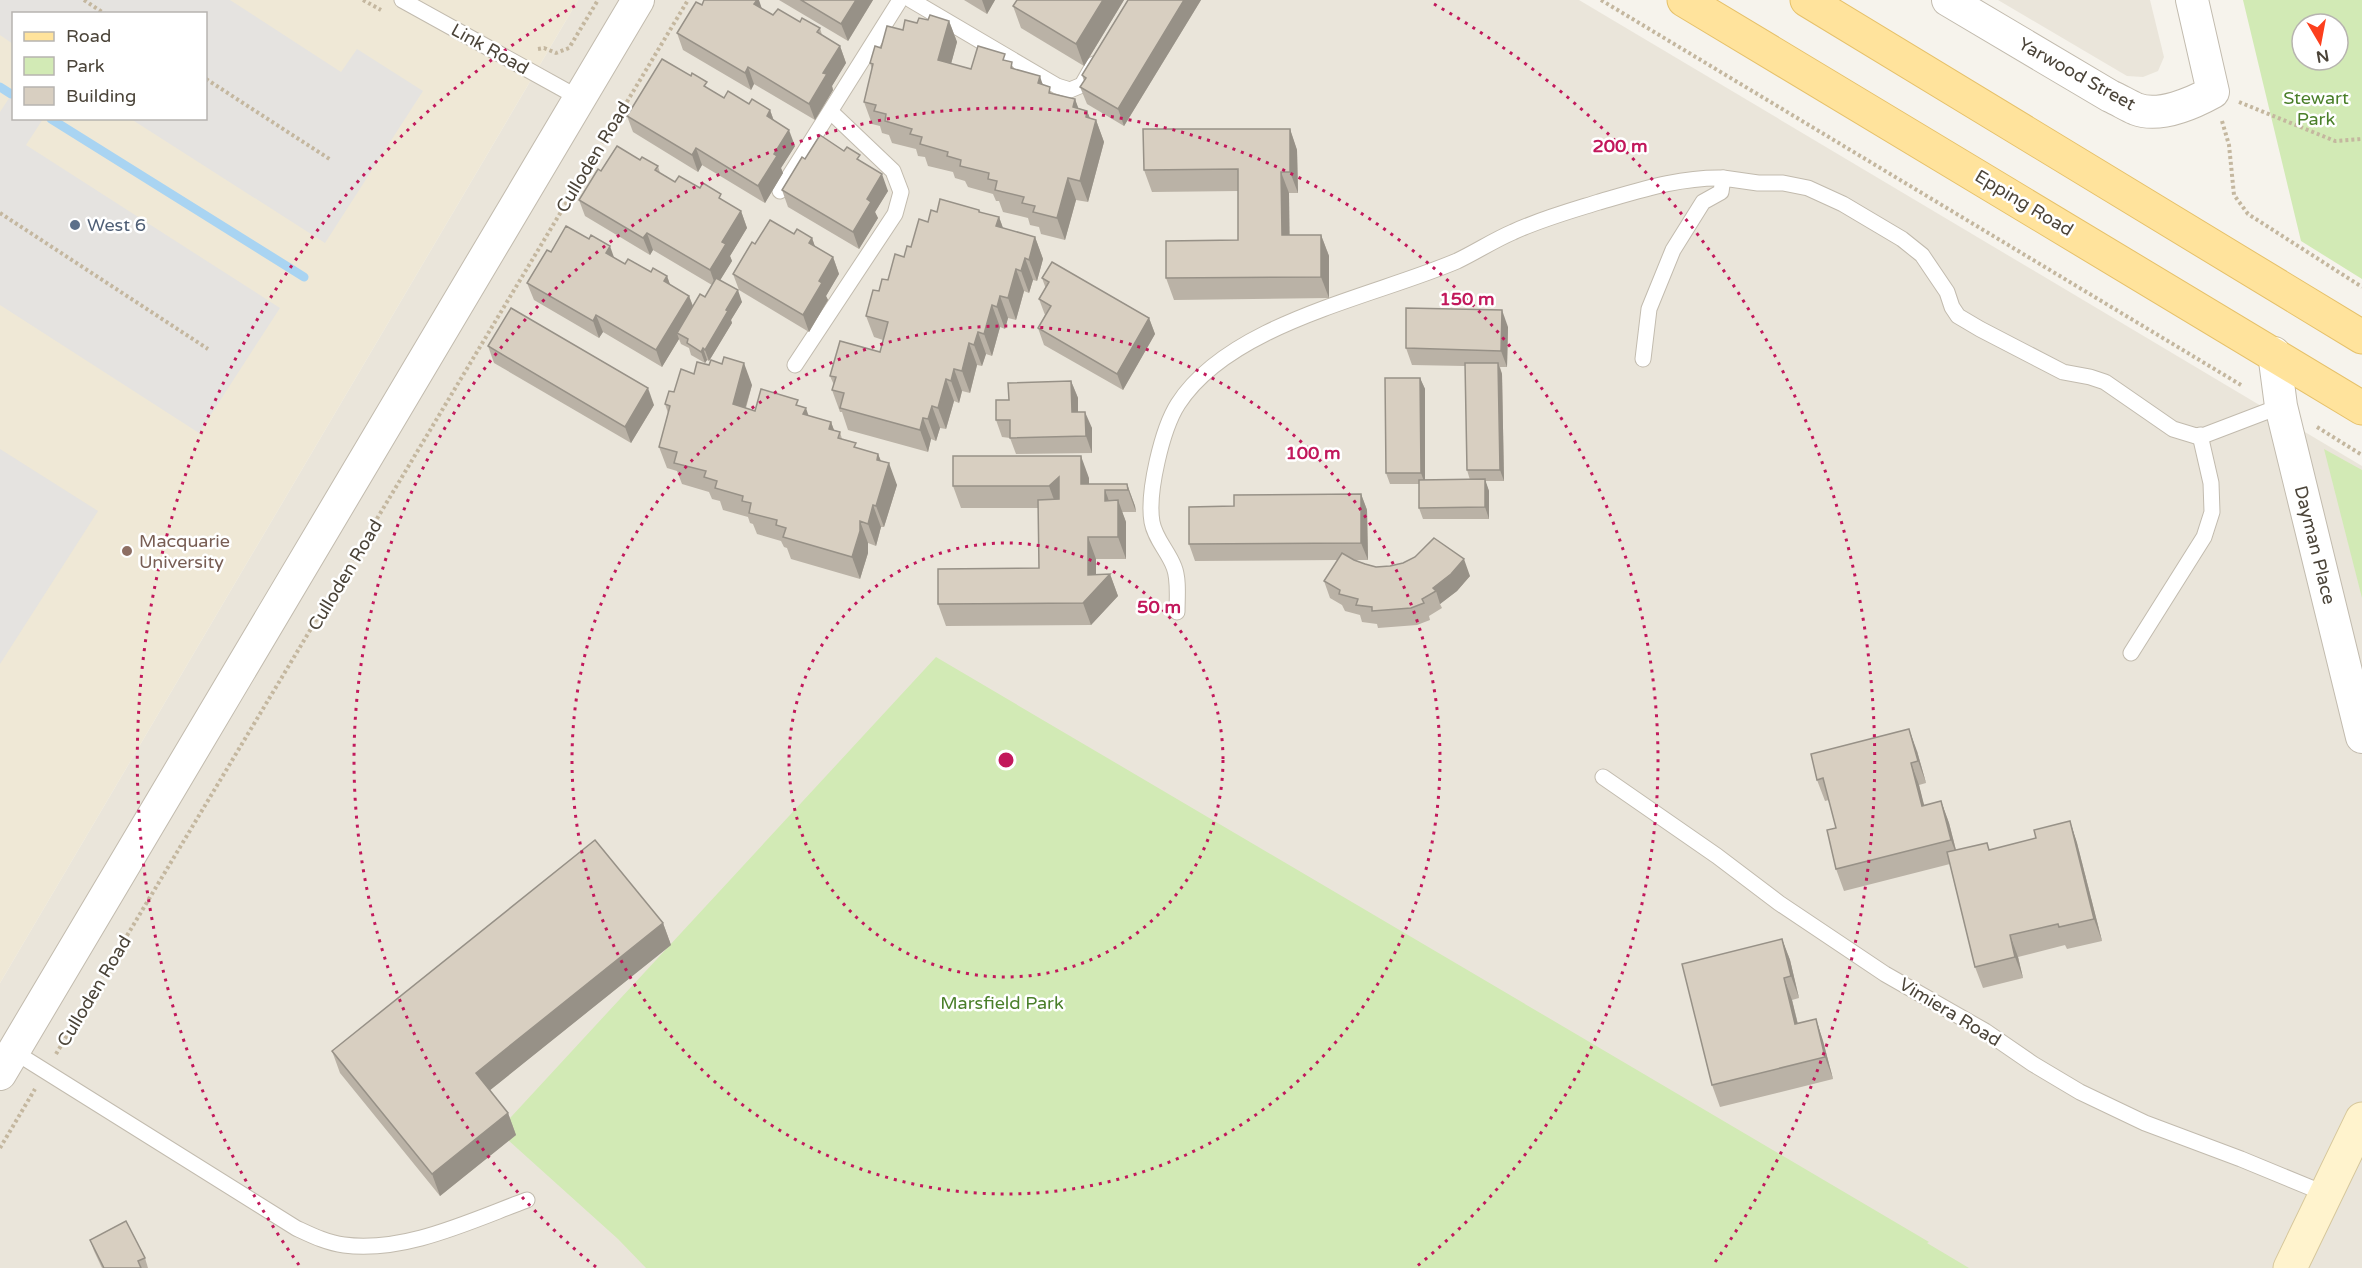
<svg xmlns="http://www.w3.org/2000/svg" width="2362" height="1268" font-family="'Varela Round',sans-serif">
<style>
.residential{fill:#eae5da}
.education{fill:#efe8d6;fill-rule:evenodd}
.green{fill:#d2eab5;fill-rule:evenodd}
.parking{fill:#e5e3e0}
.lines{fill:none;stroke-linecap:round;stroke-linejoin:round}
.stream{stroke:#a9d4f2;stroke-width:9}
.lane-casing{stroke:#c2bbae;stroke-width:17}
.street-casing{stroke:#c2bbae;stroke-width:34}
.secondary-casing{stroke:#d6c79b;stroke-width:35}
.primary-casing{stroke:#e6c16a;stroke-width:35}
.path{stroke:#c4b79f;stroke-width:4;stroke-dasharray:3 3;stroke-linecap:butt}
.lane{stroke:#fff;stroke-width:15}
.street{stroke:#fff;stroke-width:32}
.secondary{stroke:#fff3cd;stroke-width:33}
.primary{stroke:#ffe39c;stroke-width:33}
.wall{fill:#bab2a6}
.shaded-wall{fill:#979187}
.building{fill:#d8cfc1;stroke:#979187;stroke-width:1.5}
.ring{fill:none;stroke:#c2185b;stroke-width:3;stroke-dasharray:3 6}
.service-dot{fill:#5c6f8a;stroke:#fff;stroke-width:2}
.education-dot{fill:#8d6e63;stroke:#fff;stroke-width:2}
.labels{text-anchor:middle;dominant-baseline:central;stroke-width:5;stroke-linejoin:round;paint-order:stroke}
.street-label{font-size:18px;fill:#4b4439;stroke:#fff}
.park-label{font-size:18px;fill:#4a7f2a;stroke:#fff}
.service-label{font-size:18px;fill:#4e5e75;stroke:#fff;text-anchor:start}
.education-label{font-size:18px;fill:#785e54;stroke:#fff;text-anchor:start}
.centre{fill:#c2185b;stroke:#fff;stroke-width:3}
.ring-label{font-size:18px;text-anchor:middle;font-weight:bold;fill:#c2185b;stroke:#fff;stroke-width:5;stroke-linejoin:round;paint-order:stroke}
</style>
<rect width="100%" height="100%" fill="#f6f3ec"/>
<!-- residential -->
<g class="residential">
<polygon points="578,0 1579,0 2362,466 2362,1268 0,1268 0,983"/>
<polygon points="1998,0 2150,0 2164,57 2158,71 2143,77 2127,76"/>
</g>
<!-- education -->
<path class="education" d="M0 0H578L0 983ZM14 14H206V118H14Z"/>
<!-- green -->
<g class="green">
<path d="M2243 0H2362V279L2301 241ZM2302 24H2338V60H2302Z"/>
<polygon points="2324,449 2362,470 2362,598"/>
<polygon points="936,657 1929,1242 1927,1243 1969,1268 646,1268 618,1239 498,1131"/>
</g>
<!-- parking -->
<g class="parking">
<polygon points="0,0 230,0 341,72 357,49 423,91 325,243 131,119 206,118 206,14 14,14 13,44 0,35"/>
<polygon points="13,92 14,118 43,119 26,145 280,308 199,433 0,305 0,112"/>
<polygon points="0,449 98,511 0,664"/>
</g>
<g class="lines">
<!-- stream -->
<g class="stream">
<polyline points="0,87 11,94"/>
<polyline points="51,119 304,277"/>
</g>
<!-- lane casing -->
<g class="lane-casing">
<g id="lane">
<polyline points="402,0 579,98"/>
<polyline points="911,0 1057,86 1070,90 1082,85 1094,64"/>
<polyline points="780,191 900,0"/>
<polyline points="1643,359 1649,309 1673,250 1703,202 1721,192 1723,178 1758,183 1783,183 1808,188 1843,204 1902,239 1922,255 1947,292 1952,307 1958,316 1980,329 2063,372 2090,377 2105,382 2173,429 2196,436 2205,435 2281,406"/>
<polyline points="795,365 895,214 901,192 893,171 831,112"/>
<path d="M1177 612C1177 598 1179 579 1174 567 1168 551 1155 539 1152 522 1147 493 1162 429 1178 404 1230 323 1373 297 1457 261 1476 252 1494 240 1513 232 1541 219 1570 211 1599 202 1641 190 1680 177 1723 178"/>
<polyline points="2131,653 2204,537 2212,512 2211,483 2200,435"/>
<polyline points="1603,777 1717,856 1779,903 1885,974 1985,1031 2033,1064 2080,1092 2145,1123 2241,1159 2326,1194"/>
<path d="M13 1051 296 1228C311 1235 327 1243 344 1245 405 1253 470 1221 527 1200"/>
</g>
</g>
<!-- street casing -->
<g class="street-casing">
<g id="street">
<path d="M1948 0 2110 96C2119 100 2127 105 2136 109 2159 118 2193 103 2213 92L2192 0"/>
<polyline points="2274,353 2281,406 2362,737"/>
<polyline points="0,1074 638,0"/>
</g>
</g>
<!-- secondary casing -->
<g class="secondary-casing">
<polyline id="secondary" points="2290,1268 2362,1119"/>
</g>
<!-- primary casing -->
<g class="primary-casing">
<g id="primary">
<polyline points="1684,0 2362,408"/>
<polyline points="1807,0 2362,337"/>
</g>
</g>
<!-- path -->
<g class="path">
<polyline points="84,0 105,14"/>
<polyline points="363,0 381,10"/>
<polyline points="1601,0 2241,385"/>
<polyline points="538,49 544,48 556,53 569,48 598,0"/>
<polyline points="206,79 331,160"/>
<polyline points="2239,102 2335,141 2362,139"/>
<polyline points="2222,121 2229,145 2234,195 2248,214 2362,287"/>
<polyline points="0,213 208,349"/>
<polyline points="2317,427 2362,455"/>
<polyline points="56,1054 688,0"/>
<polyline points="0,1148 35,1089"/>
</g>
<!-- lane -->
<use href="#lane" class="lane"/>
<!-- street -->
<use href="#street" class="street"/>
<!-- secondary -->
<use href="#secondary" class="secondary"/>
<!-- primary -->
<use href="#primary" class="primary"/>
</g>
<!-- wall -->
<g class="wall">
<polygon points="779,0 873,0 848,41"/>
<polygon points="964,0 995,0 987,14"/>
<polygon points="1124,0 1084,66 1021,28 1013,6"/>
<polygon points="1128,0 1201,0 1124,126 1087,104 1080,87 1084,81 1082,75"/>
<polygon points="702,5 762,9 773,15 800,22 820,28 822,35 840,46 846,63 832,86 833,90 815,120 754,84 751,90 683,50 677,33"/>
<polygon points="928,20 949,21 957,42 951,64 971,69 1008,61 1015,69 1043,84 1053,94 1075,99 1078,108 1087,111 1090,119 1096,120 1104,142 1088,202 1076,200 1065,240 1041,234 1039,227 1030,225 1028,218 1003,212 999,201 996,201 993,194 968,187 965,181 955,178 953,172 928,166 925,157 918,156 916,149 892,143 889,135 882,133 880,126 872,124 864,102 872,69 870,63 881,48 903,30 917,23"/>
<polygon points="710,90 724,98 749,104 770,110 774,121 795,146 781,168 783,173 765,203 702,165 698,172 633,132 627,116"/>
<polygon points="1290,129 1297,150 1298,193 1289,193 1289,235 1321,235 1329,256 1329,298 1174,300 1166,278 1238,240 1238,191 1152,192 1144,170"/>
<polygon points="805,159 863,162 888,191 875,212 878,218 859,249 788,207 782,190"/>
<polygon points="640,160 658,166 660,173 675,182 724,201 741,211 747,228 730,256 732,261 720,280 742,302 731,320 732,323 709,361 707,360 705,363 691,355 689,348 681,344 679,339 662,367 603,332 599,338 534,300 527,283 551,252 614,258 625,264 667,276 670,285 689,296 693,306 705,297 712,285 653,250 650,255 585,216 579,200 601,171"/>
<polygon points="979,210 981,213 999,217 1003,228 1035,237 1043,259 1037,281 1033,280 1029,293 1024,291 1016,320 1008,318 1005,329 1000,327 992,356 986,354 982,366 977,365 970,393 962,391 959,403 954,401 946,429 940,428 936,441 931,439 928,452 848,430 842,412 840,412 832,390 834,385 830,376 880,352 883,340 874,337 866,316 879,291 928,222 937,212"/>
<polygon points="794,234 812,238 815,247 833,257 839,274 826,296 828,300 809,332 739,290 733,274 755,244"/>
<polygon points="1042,278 1149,318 1155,334 1123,390 1044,345 1038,328 1045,315 1039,299 1046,289"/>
<polygon points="1508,327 1507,367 1500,367 1502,374 1504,481 1485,481 1489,491 1489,519 1423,519 1419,508 1419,484 1390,484 1386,473 1420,378 1425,389 1425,480 1470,480 1467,470 1465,366 1412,365 1406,348"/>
<polygon points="488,346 654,405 631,443 494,363"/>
<polygon points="694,374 752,385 746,408 755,411 800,406 808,416 831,422 834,430 840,432 842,439 858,449 878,454 881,461 897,485 884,527 881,527 876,546 868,543 868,553 860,579 791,559 787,548 784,547 781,541 757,534 753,524 750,523 748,517 723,510 720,501 712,499 709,492 682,484 677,471 667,468 659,447 668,413 665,404 674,392"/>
<polygon points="1071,381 1078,398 1078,412 1092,428 1092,453 1016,454 1010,438 1002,437 996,420 1009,400"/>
<polygon points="1089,478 1089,484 1127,484 1135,506 1136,512 1122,512 1126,522 1126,559 1096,559 1096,575 1110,574 1118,596 1091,625 946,626 938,604 1039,568 1038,508 961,508 953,486"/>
<polygon points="1361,494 1367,510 1368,560 1353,560 1376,567 1470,576 1457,591 1440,604 1442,608 1429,616 1430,620 1417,625 1378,628 1377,624 1362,622 1360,615 1345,611 1342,605 1330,598 1324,581 1338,560 1195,561 1189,544"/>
<polygon points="1917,751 1926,783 1919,785 1924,806 1941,801 1949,823 1956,850 1990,850 2036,838 2070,821 2077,843 2102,941 2067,949 2065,945 2018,957 2023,978 1983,988 1975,967 1950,864 1844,891 1836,869 1836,828 1829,800 1825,801 1817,780"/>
<polygon points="663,923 671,945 490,1090 508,1113 516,1135 440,1196 340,1073 332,1051"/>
<polygon points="1782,939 1790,960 1799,998 1792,1000 1798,1024 1816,1019 1823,1041 1833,1079 1720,1107 1712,1085"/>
<polygon points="90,1240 145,1258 148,1268 102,1268 94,1251"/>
</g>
<!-- shaded-wall -->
<g class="shaded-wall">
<polygon points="757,0 759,0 764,15 754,4"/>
<polygon points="856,0 873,0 848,41 841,24"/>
<polygon points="982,0 995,0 987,14"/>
<polygon points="1103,0 1124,0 1084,66 1076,44"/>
<polygon points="1184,0 1201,0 1124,126 1118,109"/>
<polygon points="949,21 957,42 946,82 938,60"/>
<polygon points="840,46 846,63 832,86 833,90 815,120 809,104 823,73"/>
<polygon points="748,67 754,84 751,90 745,73"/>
<polygon points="1040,76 1047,98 1038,83"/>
<polygon points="1075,99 1083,121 1073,107"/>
<polygon points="770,110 776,127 767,116"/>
<polygon points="1087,111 1094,128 1096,120 1104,142 1088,202 1080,181 1086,117"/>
<polygon points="1290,129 1297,150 1298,193 1290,172"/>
<polygon points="789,130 795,146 781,168 783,173 765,203 758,186 774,154"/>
<polygon points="696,148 702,165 698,172 692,155"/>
<polygon points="1281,172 1289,193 1290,257 1282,235"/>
<polygon points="882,174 888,191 875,212 878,218 859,249 853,232 867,199"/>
<polygon points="1068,178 1076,200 1065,240 1057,218"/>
<polygon points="741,211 747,228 730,256 732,261 716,287 710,270 722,242"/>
<polygon points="999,217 1007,239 996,226"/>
<polygon points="647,233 653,250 650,255 643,238"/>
<polygon points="1321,235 1329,256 1329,298 1321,277"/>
<polygon points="1035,237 1043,259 1037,281 1029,260"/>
<polygon points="812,238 818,255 809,243"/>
<polygon points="610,246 616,263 606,253"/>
<polygon points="833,257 839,274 826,296 828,300 809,332 803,315 819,281"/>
<polygon points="1025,258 1033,280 1029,293 1021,271"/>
<polygon points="1016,269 1024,291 1016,320 1008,298"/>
<polygon points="667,276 673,293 664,281"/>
<polygon points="738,290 742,302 731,320 732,323 709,361 705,350 726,310"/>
<polygon points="689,296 695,312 677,333 679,339 662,367 656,350"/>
<polygon points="1000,296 1008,318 1005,329 997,307"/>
<polygon points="992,305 1000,327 992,356 984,334"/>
<polygon points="1502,310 1508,327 1507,367 1501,351"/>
<polygon points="596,315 603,332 599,338 593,321"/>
<polygon points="1149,318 1155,334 1123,390 1117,374"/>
<polygon points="978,332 986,354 982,366 974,345"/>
<polygon points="969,343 977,365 970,393 962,371"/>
<polygon points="703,348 707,360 705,363 701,352"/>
<polygon points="744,363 752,385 740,426 733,404"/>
<polygon points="1498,363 1502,374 1504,481 1500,470"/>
<polygon points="954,369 962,391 959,403 951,381"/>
<polygon points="1420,378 1425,389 1425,484 1421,473"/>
<polygon points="946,379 954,401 946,429 938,408"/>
<polygon points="1071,381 1078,398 1078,429 1072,412"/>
<polygon points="648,388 654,405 631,443 625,427"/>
<polygon points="932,406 940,428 936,441 928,419"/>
<polygon points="806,408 813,429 803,414"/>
<polygon points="1085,412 1092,428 1092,453 1086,436"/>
<polygon points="923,418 931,439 928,452 920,430"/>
<polygon points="831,422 839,444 829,429"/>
<polygon points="878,454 886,474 889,463 897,485 884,527 876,506 877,460"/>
<polygon points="1081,456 1089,478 1089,506 1081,484"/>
<polygon points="1059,477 1067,499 1057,508 1049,486"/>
<polygon points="1485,479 1489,491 1489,519 1485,507"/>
<polygon points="1127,484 1135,506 1136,512 1128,490"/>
<polygon points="1105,490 1113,512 1105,501"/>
<polygon points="1361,494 1367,510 1368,560 1361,543"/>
<polygon points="1118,500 1126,522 1126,559 1118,537"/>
<polygon points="873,505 881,527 876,546 868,524"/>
<polygon points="860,521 868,543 868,553 860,579 852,557"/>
<polygon points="1088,537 1096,559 1096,589 1110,574 1118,596 1091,625 1083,603 1088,575"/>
<polygon points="1464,559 1470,576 1457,591 1440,604 1436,591 1433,588"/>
<polygon points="1909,729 1917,751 1926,783 1918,761"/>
<polygon points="1911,763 1919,785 1930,828 1922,806"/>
<polygon points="1941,801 1949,823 1959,862 1951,840"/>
<polygon points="2070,821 2077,843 2102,941 2094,919"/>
<polygon points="663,923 671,945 484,1095 476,1073"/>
<polygon points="2010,935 2018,957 2023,978 2015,957"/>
<polygon points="1782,939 1790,960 1799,998 1791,976"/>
<polygon points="1784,978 1792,1000 1803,1046 1795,1024"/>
<polygon points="1816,1019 1823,1041 1833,1079 1825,1057"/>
<polygon points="508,1113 516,1135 440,1196 432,1174"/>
</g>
<!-- building -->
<g class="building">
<polygon points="704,0 757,0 754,4 773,15 778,9 800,22 802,18 820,28 817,32 840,46 823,73 827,74 809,104 748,67 745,73 677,33 696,2 702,5"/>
<polygon points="801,0 856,0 841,24"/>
<polygon points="1017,0 1103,0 1076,44 1013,6"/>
<polygon points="1128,0 1184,0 1118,109 1080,87 1086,78 1082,75"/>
<polygon points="930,15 949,21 938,60 971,69 978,46 1005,54 1003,60 1012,62 1011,68 1040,76 1038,83 1050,87 1049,93 1075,99 1073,107 1087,111 1086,117 1096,120 1080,181 1068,178 1057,218 1033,212 1035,206 1022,203 1024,197 995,190 997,181 988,179 989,173 960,166 961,160 947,156 948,152 920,144 922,137 910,134 912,129 885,121 886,114 874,111 876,105 864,102 873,64 870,63 875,46 881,48 887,26 903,30 905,20 917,23 919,18 928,20"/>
<polygon points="662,59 691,76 692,73 707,82 704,86 724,98 728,91 749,104 752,99 770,110 767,116 789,130 774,154 777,156 758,186 696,148 692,155 627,116"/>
<polygon points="1143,129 1290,129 1290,172 1281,172 1282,235 1321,235 1321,277 1166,278 1166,241 1238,240 1238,169 1144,170"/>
<polygon points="820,135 844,151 847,147 860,155 857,159 882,174 867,199 871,202 853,232 782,190 802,157 805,159"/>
<polygon points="617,146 640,160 642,157 658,166 655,170 675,182 679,176 700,188 703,183 721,194 719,198 741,211 722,242 726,244 710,270 647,233 643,238 579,200 598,169 601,171"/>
<polygon points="940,199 979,210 979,212 999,217 996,226 1035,237 1029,260 1025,258 1021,271 1016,269 1008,298 1000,296 997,307 992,305 984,334 978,332 974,345 969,343 962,371 954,369 951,381 946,379 938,408 932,406 928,419 923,418 920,430 840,408 844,393 832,390 836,377 830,376 840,341 880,352 888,322 866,316 873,290 879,291 882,279 888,280 895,254 904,257 907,246 911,247 919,219 928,222 931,210 937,212"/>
<polygon points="770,220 794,234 797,229 812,238 809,243 833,257 819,281 822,283 803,315 733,274 752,242 755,244"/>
<polygon points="566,226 589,239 591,235 610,246 606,253 625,264 628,259 651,272 653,268 667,276 664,281 689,296 656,350 596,315 593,321 527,283 547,250 551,252"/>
<polygon points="1052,262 1149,318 1117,374 1038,328 1051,306 1039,299 1049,282 1042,278"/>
<polygon points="716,278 738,290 726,310 728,311 705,350 703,348 701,352 687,343 688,339 677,333 700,294 705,297"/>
<polygon points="511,308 648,388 625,427 488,346"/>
<polygon points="1406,308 1502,310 1501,351 1406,348"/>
<polygon points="724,357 744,363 733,404 755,411 761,389 798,400 796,405 806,408 803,414 831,422 829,429 840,432 838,438 856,443 854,447 878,454 877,460 889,463 876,506 873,505 868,524 860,521 860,531 852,557 783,537 786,528 776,525 777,520 749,513 751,503 742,501 743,496 715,488 717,481 704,477 706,471 674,463 677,452 659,447 670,406 665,404 669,391 674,392 681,369 694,374 697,362 709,365 711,360 722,364"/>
<polygon points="1465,363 1498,363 1500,470 1467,470"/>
<polygon points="1385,378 1420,378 1421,473 1386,473"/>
<polygon points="1071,381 1072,412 1085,412 1086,436 1010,438 1010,420 996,420 996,400 1009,400 1008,383"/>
<polygon points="953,456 1081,456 1081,484 1127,484 1128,490 1105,490 1105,501 1118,500 1118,537 1088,537 1088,575 1110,574 1083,603 938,604 938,569 1039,568 1038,500 1059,499 1059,477 1049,486 953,486"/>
<polygon points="1485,479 1485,507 1419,508 1419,480"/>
<polygon points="1361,494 1361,543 1189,544 1189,507 1234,506 1234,495"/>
<polygon points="1434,538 1464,559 1451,574 1433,588 1436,591 1422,599 1424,603 1411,608 1372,611 1372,607 1356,605 1358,599 1339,594 1340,590 1324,581 1342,553 1354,560 1365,564 1376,567 1390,566 1403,563 1415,557"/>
<polygon points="1909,729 1918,761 1911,763 1922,806 1941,801 1951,840 1836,869 1827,830 1836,828 1823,778 1817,780 1811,754"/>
<polygon points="2070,821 2094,919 2059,927 2058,924 2010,935 2015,957 1975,967 1947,852 1987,843 1989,850 2036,838 2034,830"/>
<polygon points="595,840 663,923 476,1073 508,1113 432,1174 332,1051"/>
<polygon points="1782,939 1791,976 1784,978 1795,1024 1816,1019 1825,1057 1712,1085 1682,964"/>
<polygon points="126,1221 145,1258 138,1261 141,1268 104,1268 90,1240"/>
</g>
<!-- distance rings -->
<g class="ring">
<circle cx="1006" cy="760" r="217"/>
<circle cx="1006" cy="760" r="434"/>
<path d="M596 1267A652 652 0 1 1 1416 1267"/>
<path d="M299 1265A869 869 0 0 1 578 4M1434 4A869 869 0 0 1 1713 1265"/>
</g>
<!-- markers -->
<circle class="service-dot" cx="75" cy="225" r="6"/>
<circle class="education-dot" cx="127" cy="551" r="6"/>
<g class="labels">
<!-- street labels -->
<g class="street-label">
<text transform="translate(490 49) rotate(29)">Link Road</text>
<text transform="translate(2077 74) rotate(29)">Yarwood Street</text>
<text transform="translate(593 157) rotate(-59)">Culloden Road</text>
<text transform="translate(2024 203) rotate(31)">Epping Road</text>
<text transform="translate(2315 545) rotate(76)">Dayman Place</text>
<text transform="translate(345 575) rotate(-59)">Culloden Road</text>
<text transform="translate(94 991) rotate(-59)">Culloden Road</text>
<text transform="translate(1950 1012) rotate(31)">Vimiera Road</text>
</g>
<!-- park labels -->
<g class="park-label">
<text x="2316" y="98">Stewart<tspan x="2316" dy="21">Park</tspan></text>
<text x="1002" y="1003">Marsfield Park</text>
</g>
<!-- service labels -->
<g class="service-label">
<text x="87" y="225">West 6</text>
</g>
<!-- education labels -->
<g class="education-label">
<text x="139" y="541">Macquarie<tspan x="139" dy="21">University</tspan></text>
</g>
</g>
<circle cx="1006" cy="760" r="9" class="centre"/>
<g class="ring-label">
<text x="1620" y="152">200 m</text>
<text x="1467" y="305">150 m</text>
<text x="1313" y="459">100 m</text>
<text x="1159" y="613">50 m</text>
</g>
<!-- legend -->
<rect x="12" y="12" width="195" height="108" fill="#ffffff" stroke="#b7b4b0" stroke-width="1.5"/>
<rect x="24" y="32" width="30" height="9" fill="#ffe39c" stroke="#b7b4b0" stroke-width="1.5"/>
<text x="66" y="42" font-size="18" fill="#4b4439">Road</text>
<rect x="24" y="57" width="30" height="18" fill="#d2eab5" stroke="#b7b4b0" stroke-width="1.5"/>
<text x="66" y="72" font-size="18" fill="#4b4439">Park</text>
<rect x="24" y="87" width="30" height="18" fill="#d8cfc1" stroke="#b7b4b0" stroke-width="1.5"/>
<text x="66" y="102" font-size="18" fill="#4b4439">Building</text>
<!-- north arrow -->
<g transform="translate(2320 42) rotate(170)"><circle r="28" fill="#ffffff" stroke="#b7b4b0" stroke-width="1.5"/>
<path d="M0-4.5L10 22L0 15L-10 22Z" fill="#fc3f1d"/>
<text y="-9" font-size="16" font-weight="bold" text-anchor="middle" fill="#4b4439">N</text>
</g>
</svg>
